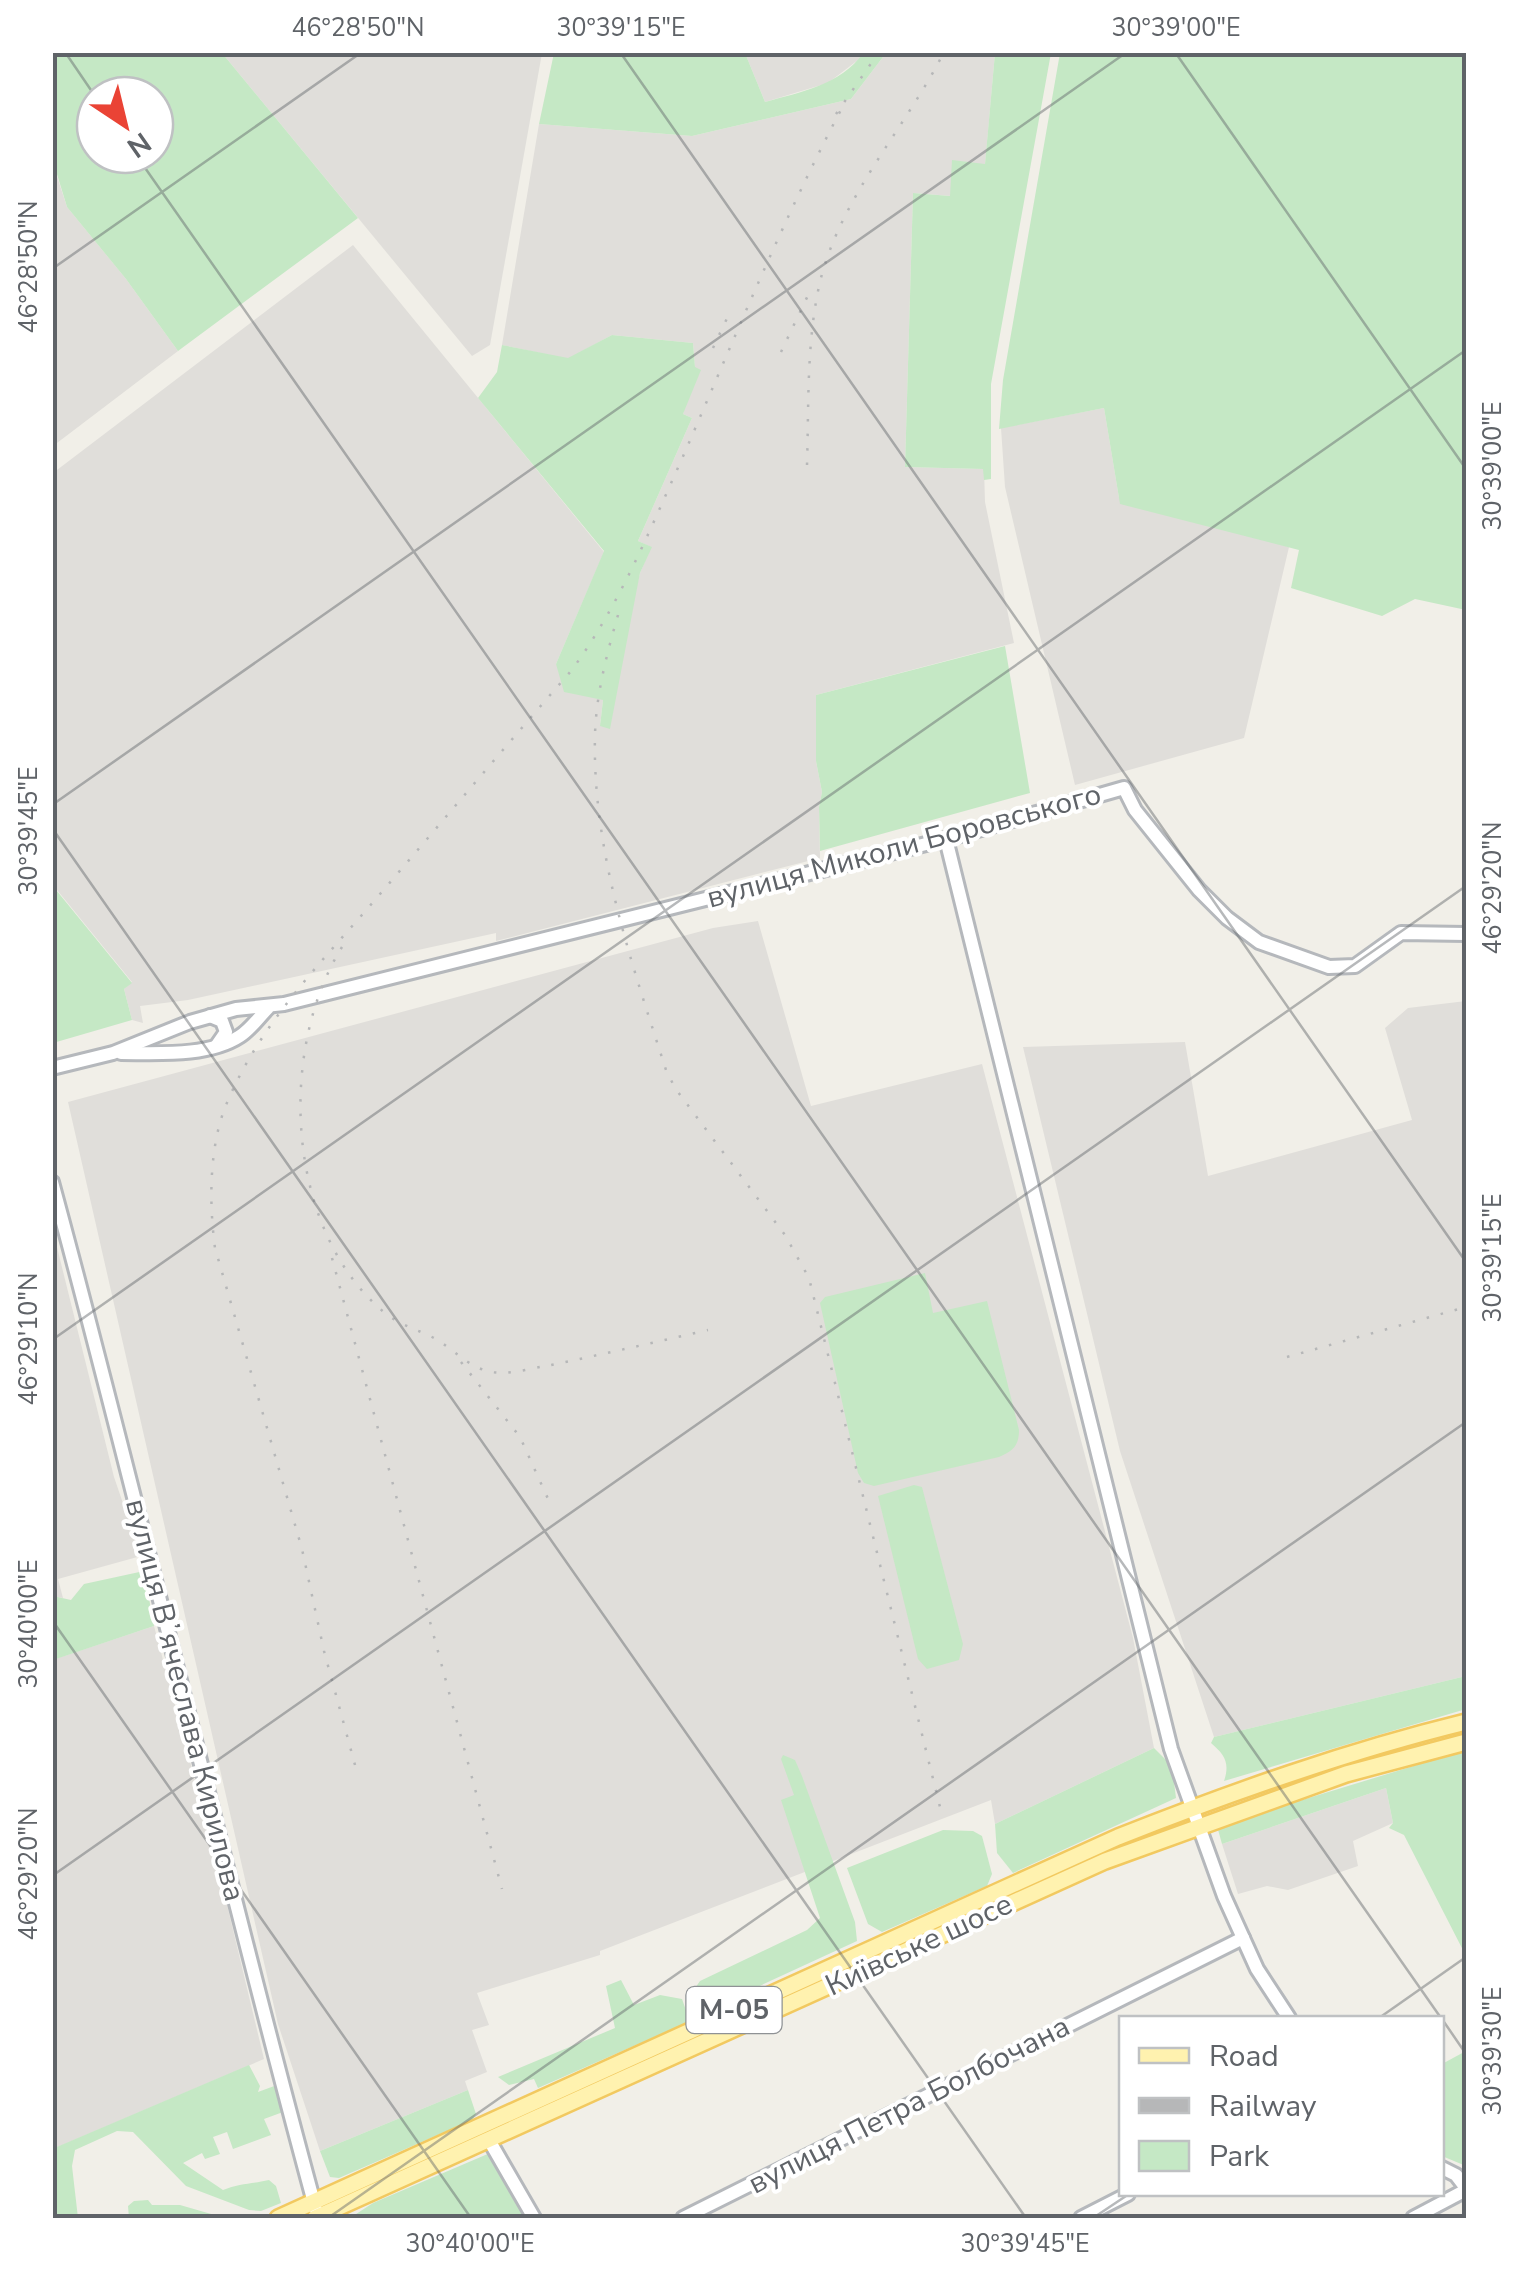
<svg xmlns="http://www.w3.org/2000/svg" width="1519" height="2271" font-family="'Nunito Sans',sans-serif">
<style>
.industrial{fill:#e0deda}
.green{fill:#c5e8c5;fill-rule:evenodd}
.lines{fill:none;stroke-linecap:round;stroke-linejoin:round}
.minor-casing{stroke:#b5b8bc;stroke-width:18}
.major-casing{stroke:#f2c960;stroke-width:20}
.minor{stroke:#fff;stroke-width:12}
.major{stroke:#fff2af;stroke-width:15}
.rail{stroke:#b6b7b8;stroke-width:2.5;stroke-dasharray:2.5 12;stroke-linecap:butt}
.ticks{fill:none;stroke:#5f6368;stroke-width:2.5;stroke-opacity:0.45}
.labels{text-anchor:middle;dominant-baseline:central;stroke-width:8;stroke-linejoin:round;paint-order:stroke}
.shield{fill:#fff;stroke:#8f9295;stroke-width:2.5}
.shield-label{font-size:28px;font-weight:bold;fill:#5f6368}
.street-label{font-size:30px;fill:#5f6368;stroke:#fff}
.neatline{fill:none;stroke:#5f6368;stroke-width:4}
.ticks-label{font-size:25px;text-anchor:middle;fill:#5f6368}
</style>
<rect width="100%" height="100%" fill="#f1efe8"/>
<!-- industrial -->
<g class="industrial">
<polygon points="222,53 542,53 490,345 472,356"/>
<polygon points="745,53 863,53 858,60 828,83 765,102"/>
<polygon points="886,53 995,53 985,165 951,196 913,193 905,467 984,469 985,502 1014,643 816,695 816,761 822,792 819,807 820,858 496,941 496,933 188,1000 140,1006 143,1023 132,1020 124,989 132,982 53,885 53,473 353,245 604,552 556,664 603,700 600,726 640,573 651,547 638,541 692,418 683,414 695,367 693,343 612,335 568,359 502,345 539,124 692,136 851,99"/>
<polygon points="52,161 67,207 126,279 178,351 53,446"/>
<polygon points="1104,408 1119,498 1289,547 1244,738 1075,785 1005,487 1001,428"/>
<polygon points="758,921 811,1106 982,1064 1133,1638 1154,1748 995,1824 991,1800 600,1951 600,1955 477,1993 489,2025 472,2030 487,2072 465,2081 468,2090 320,2151 278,2024 68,1102 713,928"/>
<polygon points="1466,1001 1466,1676 1214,1737 1120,1451 1023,1047 1185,1042 1208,1176 1412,1120 1385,1028 1408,1008"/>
<polygon points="52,1227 114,1477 141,1556 58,1579 63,1598 52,1596"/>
<polygon points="154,1626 217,1863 264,2059 53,2149 52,1660"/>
<polygon points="1386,1788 1393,1823 1353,1841 1358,1866 1288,1890 1267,1886 1238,1894 1222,1844"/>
</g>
<!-- green -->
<g class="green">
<path d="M52 53H222L358 218 178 351 126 279 67 207 53 161ZM95 95H155V155H95Z"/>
<path d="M554 53H745L765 102C800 92 841 85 863 53H886L851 99 692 136 539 124Z"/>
<polygon points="995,53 1051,53 991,384 991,479 984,480 983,469 905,467 913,193 950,196 952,160 985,164"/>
<polygon points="1060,53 1466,53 1466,610 1415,599 1382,616 1291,588 1299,550 1120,504 1104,408 999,429 1003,380"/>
<polygon points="612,335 693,343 695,367 701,370 683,414 692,418 638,541 652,547 640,573 610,729 600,726 603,700 564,692 556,664 604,551 478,398 497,372 502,345 568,358"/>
<polygon points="1005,646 1030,793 820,851 819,807 822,792 816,761 816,695"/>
<polygon points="52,885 132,983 124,989 132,1020 53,1043"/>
<path d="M925 1273 933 1313 987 1301 1019 1430C1019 1446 1013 1451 999 1457L874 1486 864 1483 858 1473 820 1303 825 1297Z"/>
<polygon points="914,1485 922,1487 963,1644 959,1660 927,1669 918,1659 878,1496"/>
<polygon points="144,1571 154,1626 53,1660 53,1596 71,1600 84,1584"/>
<path d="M1466 1676V1709L1224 1781C1230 1763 1225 1755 1211 1743L1214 1737Z"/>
<polygon points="1154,1748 1172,1766 1176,1798 1013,1873 997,1853 995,1824"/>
<polygon points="1466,1750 1466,1956 1404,1835 1389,1828 1393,1823 1386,1788 1222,1844 1217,1826"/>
<polygon points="783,1755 795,1760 802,1776 855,1922 857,1941 701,2013 691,1994 700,1981 807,1930 820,1918 781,1800 794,1795 781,1759"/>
<polygon points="943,1830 973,1831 982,1836 992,1874 987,1886 882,1932 868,1924 847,1868"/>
<polygon points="621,1980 634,2005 660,1995 682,1999 688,2016 686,2023 538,2088 534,2079 509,2085 498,2077 615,2028 606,1986"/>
<polygon points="1466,2051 1466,2166 1442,2156 1442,2064"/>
<path d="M249 2065 260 2086 258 2092 277 2085 283 2112 264 2119 271 2135 233 2149 227 2132 213 2137 220 2154 205 2159 202 2153 183 2163 223 2190C239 2183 252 2184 269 2180L276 2186 281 2203 261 2211 249 2210 186 2186 133 2132 117 2131 75 2150 72 2166 78 2218H53L52 2149Z"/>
<polygon points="468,2090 476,2114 472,2120 339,2178 330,2177 320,2151"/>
<polygon points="490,2153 526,2213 514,2218 350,2218 373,2203"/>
<polygon points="148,2200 152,2205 180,2205 225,2218 129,2218 128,2206 134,2201"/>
</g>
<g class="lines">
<!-- minor casing -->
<g class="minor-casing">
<g id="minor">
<polyline points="946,839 1171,1749 1224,1896 1257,1969 1289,2018"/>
<polyline points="210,1016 222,1021 226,1032 217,1045"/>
<path d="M121 1053C157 1053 208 1057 240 1036 251 1029 259 1017 268 1008"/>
<polyline points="52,1068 113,1053 190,1022 236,1009 284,1004 946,839 1124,788 1135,810 1199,890 1227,918 1259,942 1329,967 1355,966 1401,933 1466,934"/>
<path d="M52 1182C145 1524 223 1869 316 2210"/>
<polyline points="489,2140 534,2218"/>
<polyline points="1442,2168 1456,2175 1466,2188"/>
<polyline points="683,2218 1243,1938"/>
<polyline points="1081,2218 1128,2194"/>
<polyline points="1413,2218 1466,2190"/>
</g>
</g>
<!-- major casing -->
<g class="major-casing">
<g id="major">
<path d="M278 2218 1118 1837C1232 1792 1347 1751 1466 1722"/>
<polyline points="315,2218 1105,1861 1346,1774 1466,1742"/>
</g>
</g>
<!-- minor -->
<use href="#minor" class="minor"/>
<!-- major -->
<use href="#major" class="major"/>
<!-- rail -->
<g class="rail">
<polyline points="836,114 879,52"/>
<polyline points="713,348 730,312"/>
<polyline points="781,352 811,289"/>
<path d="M807 465C809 402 806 335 822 274 845 192 906 127 944 52"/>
<path d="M618 615C607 653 596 695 595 735 592 850 631 961 666 1070L675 1088 785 1235 809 1278 940 1807"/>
<path d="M342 947C277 1051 286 1232 385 1313 400 1325 416 1329 432 1337 453 1348 467 1367 491 1372 510 1375 532 1368 551 1365 604 1354 656 1342 708 1330"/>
<polyline points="332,1258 502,1889"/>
<polyline points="1287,1357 1466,1307"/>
<polyline points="461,1362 520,1437 549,1501"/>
<path d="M355 1765 324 1651 302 1549 215 1248C209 1203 209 1147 226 1105 258 1028 314 970 368 908 436 829 503 749 571 671 619 606 648 534 681 461 733 342 782 221 843 106"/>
</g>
</g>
<!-- ticks -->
<path class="ticks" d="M65 52 95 96M620 52 1466 1262M1175 52 1466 469M136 155 1441 2018M52 269 362 52M52 805 1127 52M52 828 1026 2218M52 1340 1466 350M52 1620 471 2218M52 1876 1466 886M1379 2018 1466 1957M1442 2019 1466 2054M328 2218 1466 1422M1093 2218 1129 2194"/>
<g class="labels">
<!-- shield labels -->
<rect class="shield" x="686.5" y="1987" width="95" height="46" rx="8"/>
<g class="shield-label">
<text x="734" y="2010">М-05</text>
</g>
<!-- street labels -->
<g class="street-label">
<text transform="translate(904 846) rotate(-15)">вулиця Миколи Боровського</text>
<text transform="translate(185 1700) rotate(76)">вулиця Вʼячеслава Кирилова</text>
<text transform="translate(919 1945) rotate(-25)">Київське шосе</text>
<text transform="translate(909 2105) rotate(-27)">вулиця Петра Болбочана</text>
</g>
</g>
<!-- border -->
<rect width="1519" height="2271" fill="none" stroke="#ffffff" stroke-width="110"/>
<!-- legend -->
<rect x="1119" y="2016" width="325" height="180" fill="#ffffff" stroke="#bfc1c3" stroke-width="2.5"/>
<rect x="1139" y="2048" width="50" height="15" fill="#fff2af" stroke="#bfc1c3" stroke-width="2.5"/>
<text x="1209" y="2066" font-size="30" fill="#5f6368">Road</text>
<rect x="1139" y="2098" width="50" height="15" fill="#b6b7b8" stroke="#bfc1c3" stroke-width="2.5"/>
<text x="1209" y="2116" font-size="30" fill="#5f6368">Railway</text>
<rect x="1139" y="2141" width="50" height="30" fill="#c5e8c5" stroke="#bfc1c3" stroke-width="2.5"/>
<text x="1209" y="2166" font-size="30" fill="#5f6368">Park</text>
<!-- north arrow -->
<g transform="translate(125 125) rotate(145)"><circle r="48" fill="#ffffff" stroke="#bfc1c3" stroke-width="2.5"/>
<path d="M0-8L18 38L0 25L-18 38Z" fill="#ea4335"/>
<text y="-15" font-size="28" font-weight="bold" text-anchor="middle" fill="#5f6368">N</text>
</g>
<rect x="55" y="55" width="1409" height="2161" class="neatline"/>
<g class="ticks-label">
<text x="358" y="36">46°28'50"N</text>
<text x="621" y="36">30°39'15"E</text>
<text x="1176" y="36">30°39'00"E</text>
<text transform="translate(28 267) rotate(-90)" y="9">46°28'50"N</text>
<text transform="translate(1492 466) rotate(-90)" y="9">30°39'00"E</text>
<text transform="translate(28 831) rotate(-90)" y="9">30°39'45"E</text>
<text transform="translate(1492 888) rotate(-90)" y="9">46°29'20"N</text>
<text transform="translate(1492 1258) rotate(-90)" y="9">30°39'15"E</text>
<text transform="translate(28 1339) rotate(-90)" y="9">46°29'10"N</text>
<text transform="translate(28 1624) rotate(-90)" y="9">30°40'00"E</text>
<text transform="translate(28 1874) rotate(-90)" y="9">46°29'20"N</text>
<text transform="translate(1492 2051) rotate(-90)" y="9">30°39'30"E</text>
<text x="470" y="2252">30°40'00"E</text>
<text x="1025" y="2252">30°39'45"E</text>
</g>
</svg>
